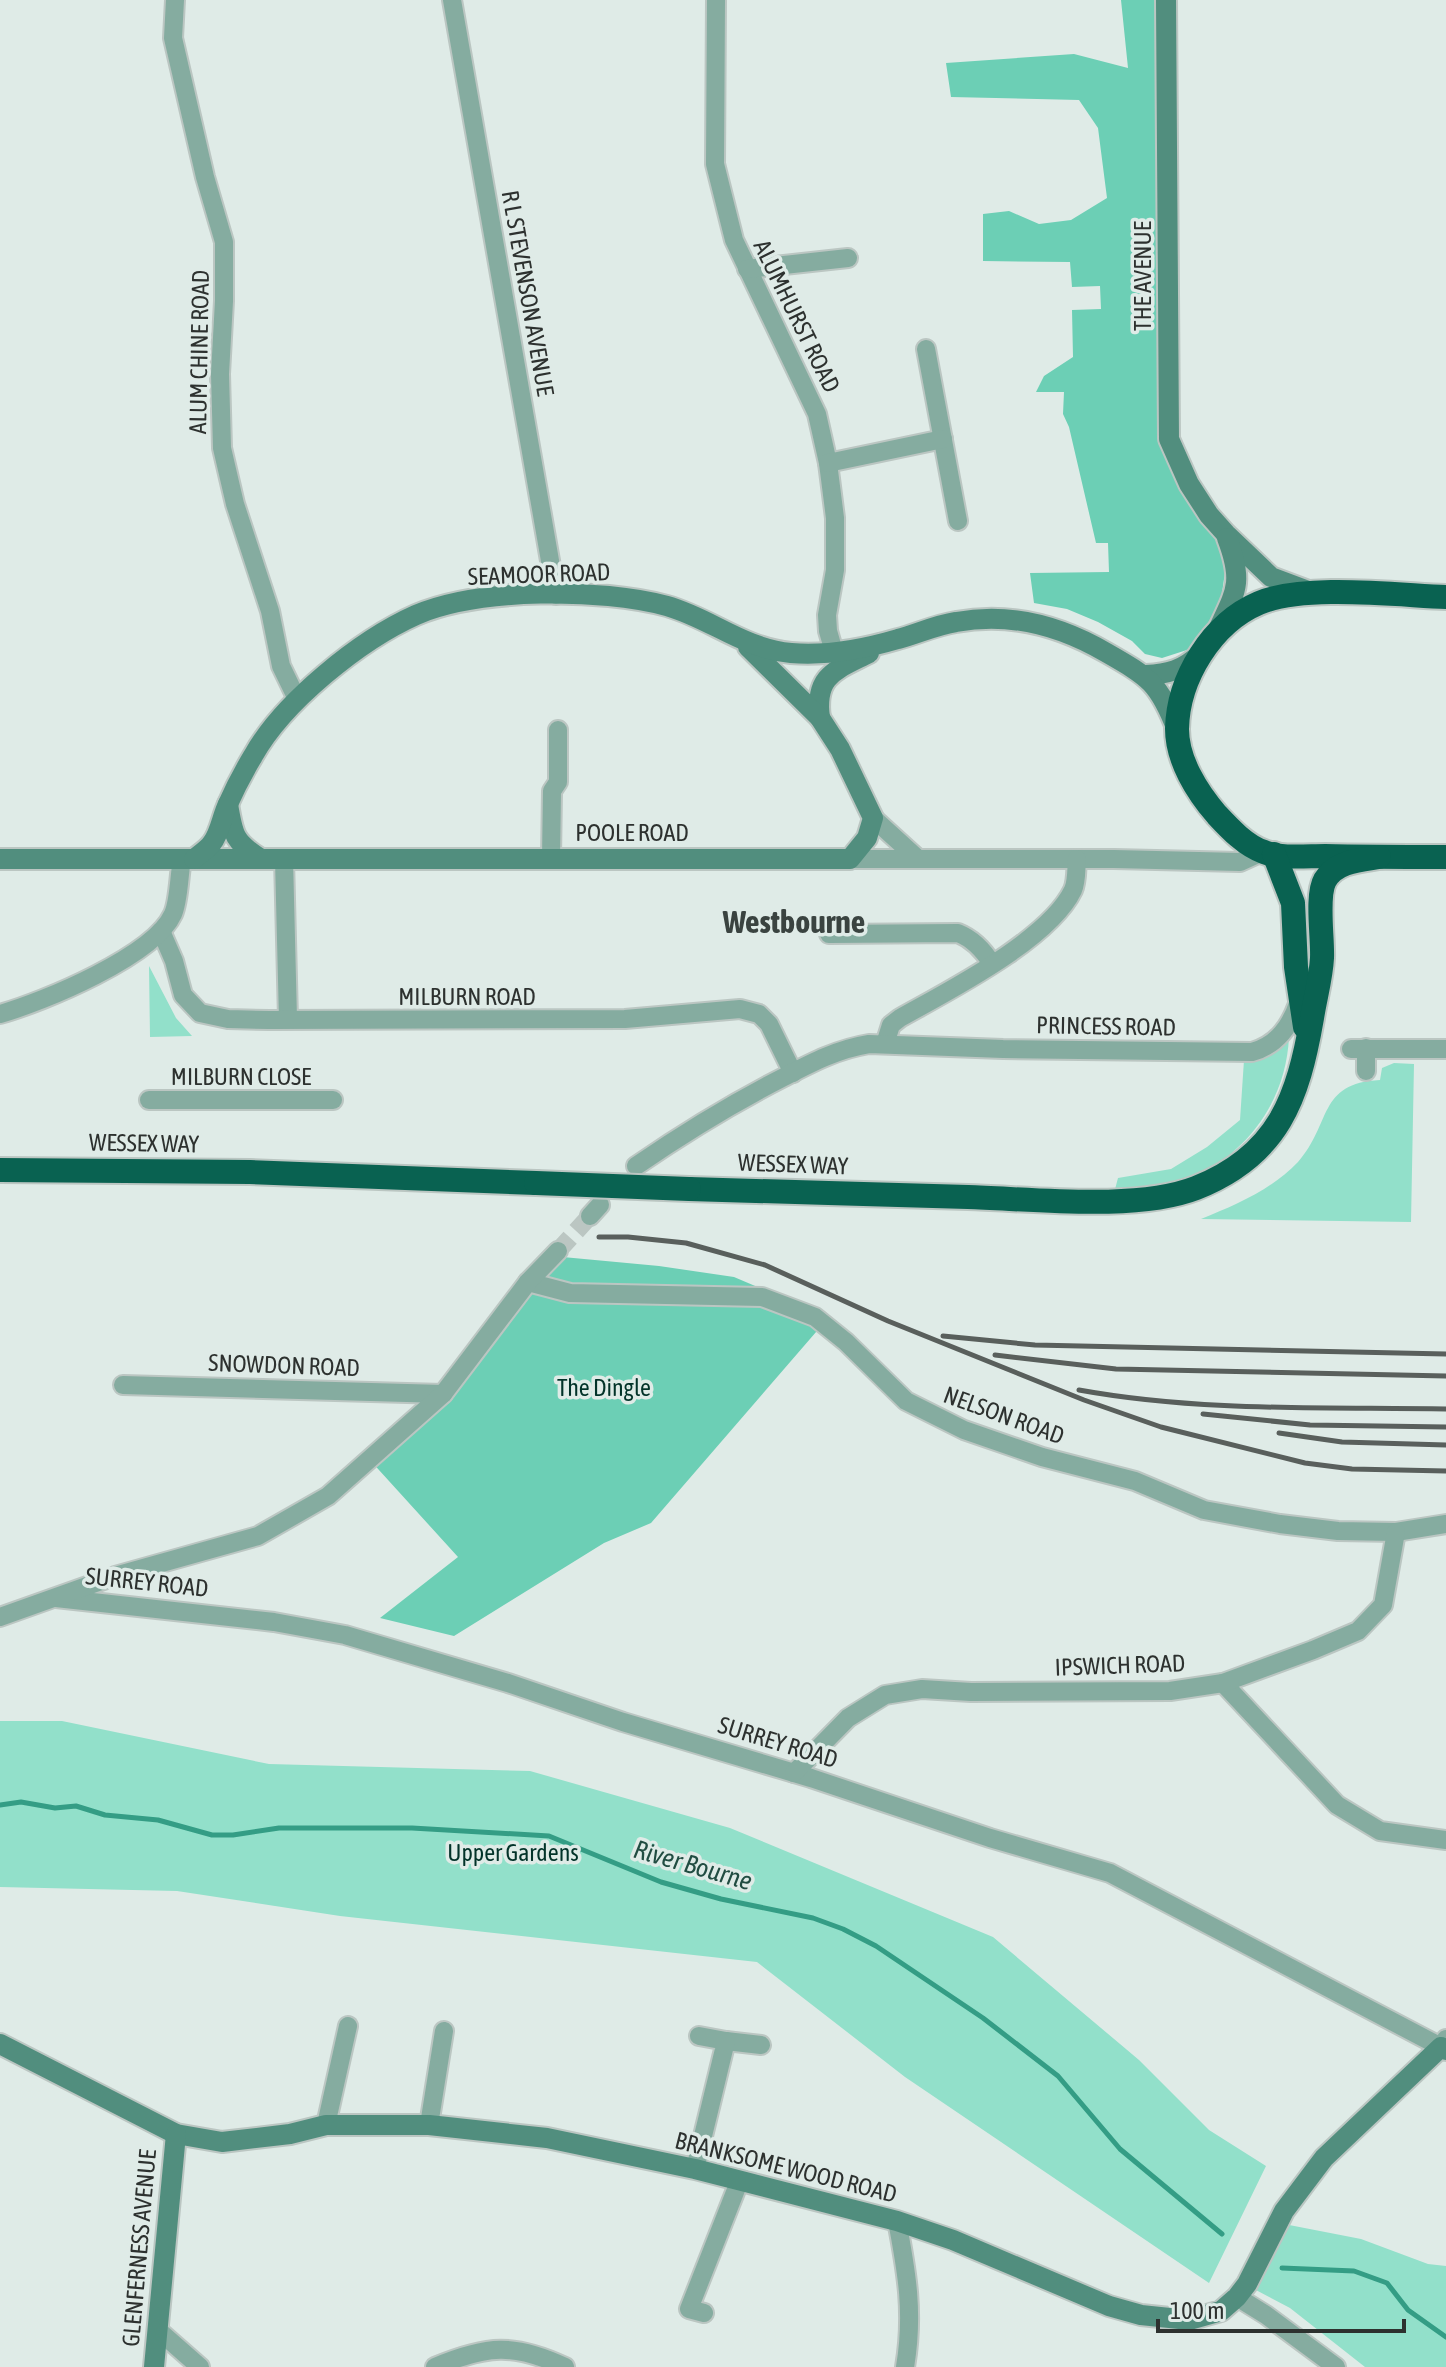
<svg xmlns="http://www.w3.org/2000/svg" width="1446" height="2367" font-family="'Asap Condensed',sans-serif">
<style>
.green{fill:#92e0ca}
.forest{fill:#6ccfb5}
.lines{fill:none;stroke-linecap:round;stroke-linejoin:round}
.stream{stroke:#349d85;stroke-width:5}
.street-tunnel{stroke:#bbc6c2;stroke-width:18;stroke-dasharray:18 9;stroke-linecap:butt}
.street-casing{stroke:#bbc6c2;stroke-width:22}
.secondary-casing{stroke:#bbc6c2;stroke-width:24}
.highway-casing{stroke:#bbc6c2;stroke-width:28}
.street{stroke:#85aca0;stroke-width:18}
.secondary{stroke:#518e7e;stroke-width:20}
.highway{stroke:#096251;stroke-width:24}
.rail{stroke:#595f5c;stroke-width:5}
.highway-bridge-casing{stroke:#bbc6c2;stroke-width:28;stroke-linecap:butt}
.highway-bridge{stroke:#096251;stroke-width:24}
.labels{text-anchor:middle;dominant-baseline:central;stroke-width:7;stroke-linejoin:round;paint-order:stroke}
.street-label{font-size:24px;fill:#2d312f;stroke:#dfebe7}
.park-label{font-size:24px;fill:#023329;stroke:#dfebe7}
.water-label{font-size:26px;font-style:italic;fill:#214d42;stroke:#dfebe7}
.district-label{font-size:32px;font-weight:bold;fill:#3a4340;stroke:#dfebe7}
</style>
<rect width="100%" height="100%" fill="#dfebe7"/>
<!-- green -->
<g class="green">
<polygon points="149,966 176,1018 192,1036 150,1037"/>
<path d="M1289 1037C1287 1081 1268 1121 1235 1150 1229 1156 1222 1162 1216 1166 1184 1183 1149 1188 1114 1193L1118 1178 1171 1169 1207 1147 1240 1120 1244 1060Z"/>
<path d="M1394 1063 1414 1064 1411 1222 1201 1219C1236 1205 1271 1190 1298 1162 1332 1124 1317 1083 1380 1080L1382 1068Z"/>
<polygon points="0,1721 62,1721 269,1764 530,1771 730,1828 993,1937 1139,2060 1209,2130 1266,2166 1209,2283 905,2077 757,1962 340,1916 177,1891 0,1887"/>
<polygon points="1284,2224 1361,2239 1428,2264 1446,2266 1446,2367 1365,2367 1290,2308 1254,2289"/>
</g>
<!-- forest -->
<g class="forest">
<polygon points="1121,0 1166,0 1169,438 1209,515 1226,565 1221,600 1212,628 1190,649 1162,658 1145,654 1132,641 1098,622 1067,609 1034,603 1030,573 1109,572 1108,543 1096,543 1069,427 1063,414 1064,392 1036,392 1044,376 1073,357 1072,310 1101,309 1100,286 1072,287 1070,262 983,261 983,214 1009,211 1039,224 1071,220 1107,198 1098,128 1079,100 951,97 946,63 1074,54 1128,68"/>
<polygon points="552,1256 659,1266 734,1277 829,1317 651,1523 604,1543 454,1636 380,1618 458,1557 369,1459 443,1394"/>
</g>
<g class="lines">
<!-- stream -->
<g class="stream">
<polyline points="0,1805 21,1802 55,1808 76,1806 105,1815 158,1820 212,1835 233,1835 279,1828 412,1828 549,1836 661,1882 721,1899 813,1918 843,1929 876,1946 983,2018 1058,2076 1120,2149 1222,2234"/>
<polyline points="1282,2268 1354,2271 1387,2283 1408,2310 1446,2337"/>
</g>
<!-- street-tunnel -->
<polyline class="street-tunnel" points="558,1251 590,1216"/>
<!-- street casing -->
<g class="street-casing">
<g id="street">
<polyline points="175,0 173,38 205,177 224,242 224,301 220,374 222,448 235,504 270,611 281,666 297,699"/>
<polyline points="452,0 556,595"/>
<polyline points="716,0 715,164 734,240 817,414 828,463 835,518 835,570 827,615 828,631 834,652"/>
<polyline points="747,269 848,258"/>
<polyline points="926,349 958,521"/>
<polyline points="828,463 943,439"/>
<polyline points="873,818 918,859"/>
<polyline points="551,858 552,791 558,782 558,730"/>
<polyline points="284,859 288,1019"/>
<polyline points="850,859 1114,859 1240,862 1262,852"/>
<polyline points="161,931 174,961 183,995 200,1013 228,1019 269,1020 625,1019 740,1009 759,1014 769,1024 793,1073"/>
<path d="M829 934 958 933C973 939 984 951 992 964"/>
<path d="M0 1014C43 1002 154 956 173 914 179 901 179 875 182 859"/>
<path d="M885 1044 891 1025 900 1018C948 991 1049 940 1073 890 1077 881 1076 869 1077 859"/>
<polyline points="1366,1048 1366,1071"/>
<polyline points="1351,1049 1446,1049"/>
<polyline points="149,1100 333,1100"/>
<path d="M636 1166C684 1133 733 1103 784 1077 813 1062 838 1049 869 1044L1003 1049 1252 1052C1278 1045 1291 1025 1299 1001"/>
<polyline points="590,1216 600,1205"/>
<polyline points="528,1282 570,1293 762,1297 815,1317 846,1342 906,1401 964,1430 1042,1457 1135,1481 1204,1510 1280,1524 1338,1531 1396,1532 1446,1524"/>
<polyline points="123,1385 443,1394"/>
<polyline points="56,1598 274,1622 345,1635 508,1683 623,1722 811,1778 990,1838 1110,1873 1441,2047 1446,2039"/>
<polyline points="0,1617 115,1576 258,1536 328,1496 443,1394 528,1282 558,1251"/>
<polyline points="1223,1683 1337,1805 1380,1831 1446,1840"/>
<polyline points="794,1773 848,1718 885,1695 922,1689 971,1692 1170,1691 1223,1683 1313,1650 1358,1631 1383,1605 1396,1532"/>
<polyline points="726,2041 761,2045"/>
<polyline points="326,2125 348,2026"/>
<polyline points="429,2125 444,2031"/>
<polyline points="695,2169 726,2041 699,2036"/>
<path d="M897 2221C907 2273 914 2314 905 2367"/>
<polyline points="1237,2297 1266,2315 1336,2367"/>
<polyline points="704,2313 689,2309 739,2182"/>
<polyline points="159,2331 200,2367"/>
<path d="M435 2367C487 2345 514 2343 565 2367"/>
</g>
</g>
<!-- secondary casing -->
<g class="secondary-casing">
<g id="secondary">
<polyline points="1166,0 1169,439 1189,484 1209,515 1226,534 1271,577 1311,592"/>
<path d="M1217 632C1236 591 1244 583 1227 538"/>
<path d="M1146 675C1168 674 1183 670 1200 654"/>
<path d="M820 718C814 675 836 670 869 653"/>
<path d="M228 804C233 835 234 842 261 859"/>
<polyline points="0,859 850,859 867,838 873,818 840,749 820,718 748,647"/>
<path d="M194 859C200 854 208 849 212 843 220 833 222 816 228 804 235 788 244 771 253 756 283 702 360 640 416 615 479 588 601 588 667 606 712 619 742 648 791 653 826 656 864 649 898 639 917 634 936 625 956 622 1009 612 1061 626 1107 653 1149 677 1159 683 1177 730"/>
<polyline points="0,2044 176,2134 222,2142 290,2134 326,2125 429,2125 547,2138 695,2169 897,2221 953,2240 1109,2306 1141,2315 1189,2320 1221,2311 1237,2297 1247,2284 1284,2211 1324,2158 1441,2047 1446,2050"/>
<polyline points="154,2367 176,2134"/>
</g>
</g>
<!-- highway casing -->
<g class="highway-casing">
<g id="highway">
<path d="M1446 597C1396 595 1304 584 1259 603 1212 623 1178 678 1177 729 1177 760 1197 792 1217 815 1230 829 1246 846 1264 852 1282 859 1306 856 1325 856 1365 857 1406 857 1446 857"/>
<polyline points="1274,854 1293,903 1296,967 1305,1027"/>
<polyline points="0,1170 250,1172 536,1183"/>
<path d="M689 1189C782 1192 875 1194 968 1197 1033 1199 1137 1211 1196 1188 1279 1155 1298 1098 1312 1018 1315 998 1321 978 1322 958 1323 938 1316 896 1325 880 1336 861 1360 860 1379 857"/>
</g>
</g>
<!-- street -->
<use href="#street" class="street"/>
<!-- secondary -->
<use href="#secondary" class="secondary"/>
<!-- highway -->
<use href="#highway" class="highway"/>
<!-- rail -->
<g class="rail">
<polyline points="599,1237 628,1237 686,1243 765,1265 888,1321 1084,1400 1161,1427 1305,1463 1352,1469 1446,1471"/>
<polyline points="943,1336 1035,1345 1446,1354"/>
<polyline points="995,1355 1116,1369 1446,1376"/>
<path d="M1079 1390C1200 1412 1324 1407 1446 1409"/>
<polyline points="1203,1414 1310,1425 1446,1427"/>
<polyline points="1279,1433 1342,1442 1446,1445"/>
</g>
<!-- highway-bridge casing -->
<g class="highway-bridge-casing">
<polyline id="highway-bridge" points="536,1183 689,1189"/>
</g>
<!-- highway-bridge -->
<use href="#highway-bridge" class="highway-bridge"/>
</g>
<g class="labels">
<!-- street labels -->
<g class="street-label">
<text transform="translate(1142 276) rotate(-90)">THE AVENUE</text>
<text transform="translate(528 293) rotate(80)">R L STEVENSON AVENUE</text>
<text transform="translate(797 316) rotate(64)">ALUMHURST ROAD</text>
<text transform="translate(199 352) rotate(-89)">ALUM CHINE ROAD</text>
<text transform="translate(539 574) rotate(-2)">SEAMOOR ROAD</text>
<text x="632" y="832">POOLE ROAD</text>
<text x="467" y="996">MILBURN ROAD</text>
<text transform="translate(1106 1026) rotate(1)">PRINCESS ROAD</text>
<text x="241" y="1076">MILBURN CLOSE</text>
<text transform="translate(144 1143) rotate(1)">WESSEX WAY</text>
<text transform="translate(793 1164) rotate(2)">WESSEX WAY</text>
<text transform="translate(284 1365) rotate(2)">SNOWDON ROAD</text>
<text transform="translate(1004 1415) rotate(20)">NELSON ROAD</text>
<text transform="translate(147 1582) rotate(6)">SURREY ROAD</text>
<text transform="translate(1120 1665) rotate(-2)">IPSWICH ROAD</text>
<text transform="translate(778 1742) rotate(17)">SURREY ROAD</text>
<text transform="translate(786 2167) rotate(14)">BRANKSOME WOOD ROAD</text>
<text transform="translate(139 2248) rotate(-85)">GLENFERNESS AVENUE</text>
</g>
<!-- park labels -->
<g class="park-label">
<text x="604" y="1387">The Dingle</text>
<text x="513" y="1852">Upper Gardens</text>
</g>
<!-- water labels -->
<g class="water-label">
<text transform="translate(693 1865) rotate(16)">River Bourne</text>
</g>
<!-- district labels -->
<g class="district-label">
<text x="794" y="921">Westbourne</text>
</g>
</g>
<!-- scale -->
<path d="M1158 2319v12h246v-12" fill="none" stroke="#2d312f" stroke-width="4"/>
<text x="1170" y="2319" font-size="24" fill="#2d312f" stroke="#dfebe7" stroke-width="6" paint-order="stroke">100 m</text>
</svg>
